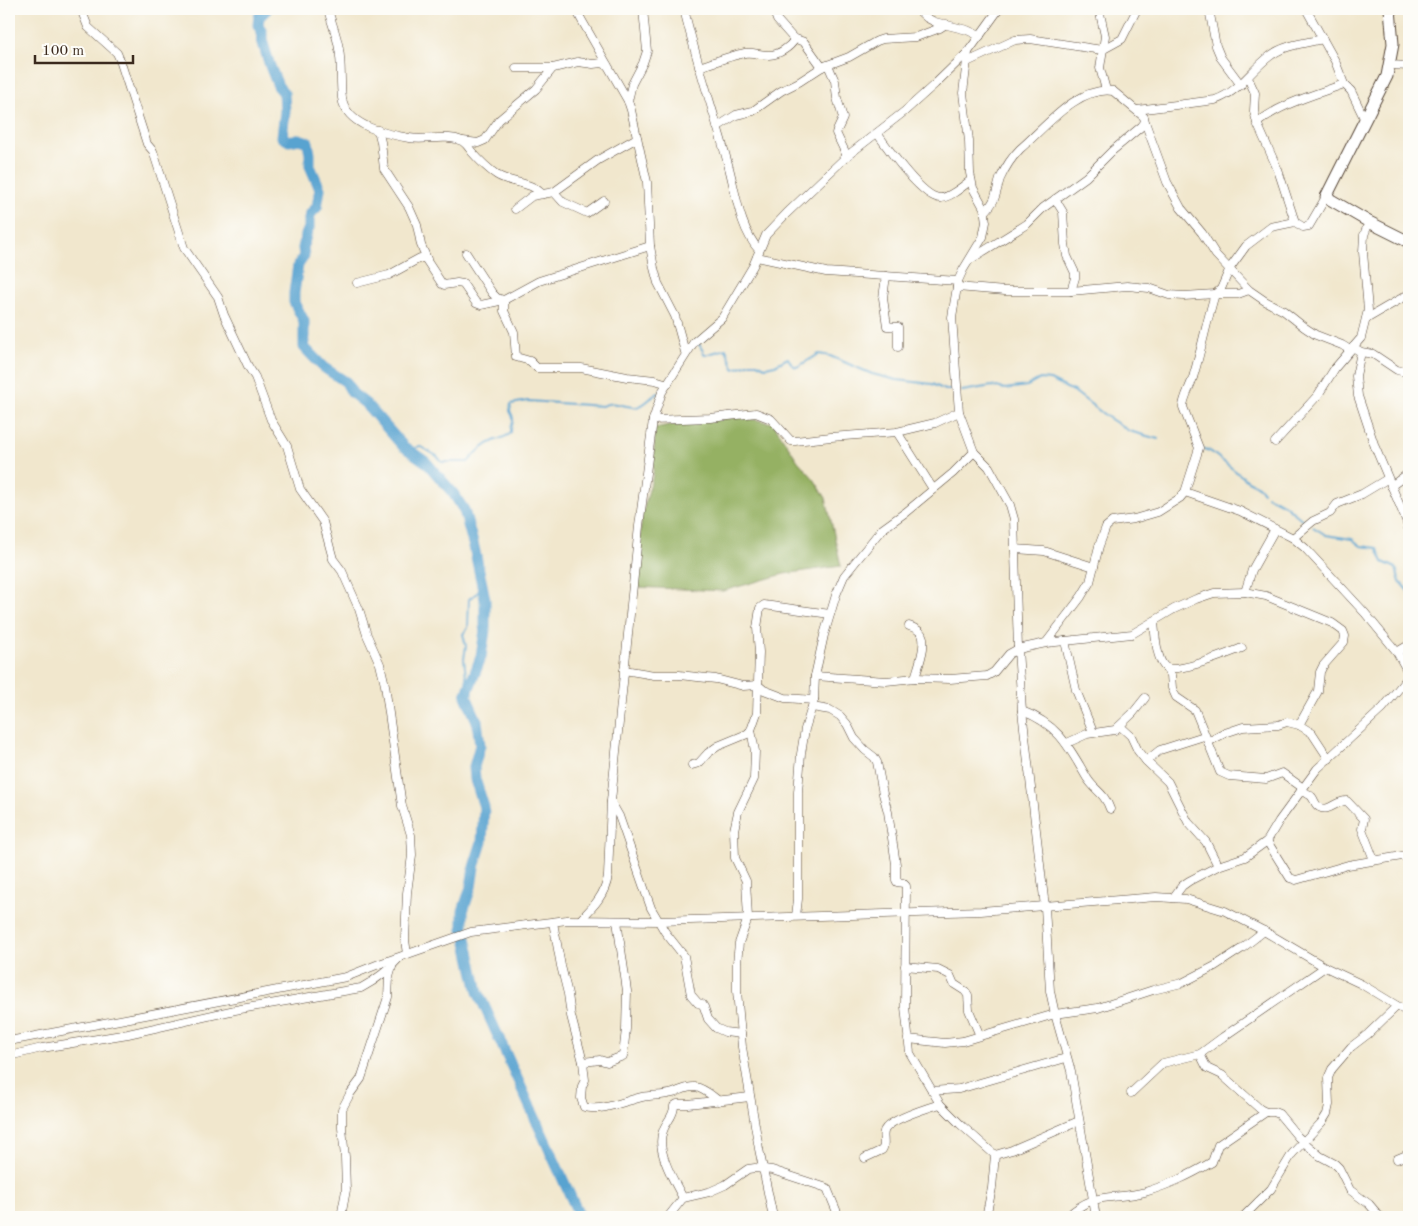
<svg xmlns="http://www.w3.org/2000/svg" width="1418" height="1226" font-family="'Old Standard TT',serif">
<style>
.forest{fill:#95b163;stroke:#686e40}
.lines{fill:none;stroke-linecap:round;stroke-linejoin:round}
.stream{stroke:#58a3d0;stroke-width:2}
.river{stroke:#58a3d0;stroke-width:11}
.street-casing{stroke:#564638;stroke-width:9}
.secondary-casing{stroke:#564638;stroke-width:13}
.street{stroke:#fff;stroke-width:8}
.secondary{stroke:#fff;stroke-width:11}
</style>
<rect width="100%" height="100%" fill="#fdfcf7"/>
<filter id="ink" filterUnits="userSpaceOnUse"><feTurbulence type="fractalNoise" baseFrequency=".02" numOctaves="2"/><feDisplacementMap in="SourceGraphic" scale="10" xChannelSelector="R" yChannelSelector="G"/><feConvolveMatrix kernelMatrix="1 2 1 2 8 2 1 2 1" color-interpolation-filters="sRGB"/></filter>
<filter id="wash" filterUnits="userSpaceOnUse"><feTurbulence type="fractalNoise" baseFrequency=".0096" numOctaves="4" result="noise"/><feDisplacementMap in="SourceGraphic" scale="20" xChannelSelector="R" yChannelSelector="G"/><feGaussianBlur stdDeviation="1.12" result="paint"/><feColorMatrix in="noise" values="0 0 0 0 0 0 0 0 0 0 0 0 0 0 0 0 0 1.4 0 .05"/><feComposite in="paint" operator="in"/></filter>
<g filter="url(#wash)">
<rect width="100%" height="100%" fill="#f1e7cd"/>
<!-- forest -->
<polygon class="forest" points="740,417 773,423 798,461 814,479 826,498 841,566 784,574 723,591 635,587 642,515 653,475 655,428 679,423"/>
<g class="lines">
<!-- stream -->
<g class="stream">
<polyline points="697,344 699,344 705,355 726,349 734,369 751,363 757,363 765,367 775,365 788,358 792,365 797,367 819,354 830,356 872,374 897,380 932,384 945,390 951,390"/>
<polyline points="962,391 992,386 1005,389 1027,386 1040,379 1050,380 1075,392 1106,416 1129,431 1158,439"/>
<polyline points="1204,449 1210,451 1248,481 1258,486 1263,492"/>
<path d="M410 451 419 446 437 456 442 462H468C476 452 484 445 496 440 502 438 506 437 511 433 510 422 517 423 510 411L511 404 528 401 602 406C614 400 623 407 635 407 645 407 651 395 659 393"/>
<polyline points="1267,496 1285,505 1305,522"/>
<polyline points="1313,527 1326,535 1352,539 1361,546 1377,548 1383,562 1396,568 1400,582 1409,592"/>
<polyline points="468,693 464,659 466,646 463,634 468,628 469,599 482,589"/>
</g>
<!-- river -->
<g class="river">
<polyline points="267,9 259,17 258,25 262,32 262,40 270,66 278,86 284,93 285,111 282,137 289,141 299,139 308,142 310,154 310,166 320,189 317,207 311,213 309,220 309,228 306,235 303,248 304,256 298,265 294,293 294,302 304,321 304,347 323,367 346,382 352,393 366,404 403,446 426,462 453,493 464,510 474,547 485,599 485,630 481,657 466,696 477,721 480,745 474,767 475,779 484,807 482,842 474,867 471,887 463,911 463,930"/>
<polyline points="466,938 478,992 579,1215 582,1217"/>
</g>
</g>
</g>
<g filter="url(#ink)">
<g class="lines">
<!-- street casing -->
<g class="street-casing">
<g id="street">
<polyline points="81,9 88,27 117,53 120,60 147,144 153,151 184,248 218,297 224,315 248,366 255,377 271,420 287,446 300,489 323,522 333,559 342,571 359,609 367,635 380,664 385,685 402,806 411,835 412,855 407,893 405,940 407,954"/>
<path d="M328 9C331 22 337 35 339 49 342 65 340 82 342 98 346 126 386 134 409 138 426 141 446 134 462 141 467 144 469 148 472 152 479 160 488 169 497 175 511 184 531 181 542 194"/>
<polyline points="576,9 581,19 628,101 631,110 647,182 650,246 654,268 658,283 675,316 685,352"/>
<path d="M684 9C696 61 714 112 728 164 736 192 739 228 759 250"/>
<polyline points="773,9 777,20 793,38 804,42 822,67"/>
<polyline points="917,9 927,18 935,22 967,30 980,36"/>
<polyline points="1099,9 1105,36 1100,68 1106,90"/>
<polyline points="1209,9 1216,46 1221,58 1241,85"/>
<polyline points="1306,9 1335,61 1344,84 1351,91 1365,120"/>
<polyline points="968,52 963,93 969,141 970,173 973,188 984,208 986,222 983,237 963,270 958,281 952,317 959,412 974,452 989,467 1010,505 1014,519 1018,649 1022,711 1045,907 1050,991 1055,1014 1071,1071 1096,1217"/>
<polyline points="967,62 1015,40 1030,39 1102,50 1122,39 1137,9"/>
<polyline points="828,65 835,81 837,98 843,118 836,133 847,156"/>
<polyline points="1390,65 1409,66"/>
<path d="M699 67C714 62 730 56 745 53 754 52 760 55 769 55 779 55 790 47 795 39"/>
<polyline points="516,68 553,68 578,62 593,64 602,63 607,65"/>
<polyline points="1248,78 1255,93 1254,111 1257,123 1278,170 1295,222"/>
<polyline points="628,101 632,84 643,63 647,51 643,9"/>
<path d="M1137 110 1215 100C1240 91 1250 71 1270 56 1284 45 1305 43 1323 39"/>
<polyline points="1145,122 1167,182 1181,208 1202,233 1216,255 1249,290 1265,301 1284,311 1304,327 1316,335 1342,345 1350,350"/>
<path d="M1257 123C1282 103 1314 95 1344 84"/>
<polyline points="717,127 736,115 753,111 781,91 799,82 822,67 849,57 877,41 883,39 916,37 940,28 946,24"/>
<polyline points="378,130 381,142 384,169 409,207 417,225 421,245 427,259"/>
<path d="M877 133C887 147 923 199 941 198 951 197 963 186 971 180"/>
<polyline points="463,141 478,143 485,140 499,120 536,89 553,68"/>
<polyline points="554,192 563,202 587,213 604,201"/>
<polyline points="1055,199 1063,212 1065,244 1067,256 1075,273 1075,278 1071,291"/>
<polyline points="515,209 532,196 554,192 598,160 637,138"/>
<polyline points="466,253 492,293 497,298 504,300"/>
<polyline points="757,257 826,272 958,281"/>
<path d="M971 259 1027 224 1043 208 1086 177 1112 151 1142 126 1145 122 1144 117 1113 91C1077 86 1046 127 1020 149 1012 157 1005 168 1000 179 995 195 997 199 985 212"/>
<polyline points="886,276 883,298 887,326 898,327 898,347"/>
<polyline points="357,283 389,275 420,258 425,258 442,284 444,285 457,283 463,284 476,303 481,305 504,300 539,281 650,246"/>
<polyline points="957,287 1005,291 1071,291 1127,286 1149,288 1169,295 1184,296 1215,294 1221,289 1230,268 1246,246 1271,227 1295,222 1303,227 1309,226 1326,197"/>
<polyline points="504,300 504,311 514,332 516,357 530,361 537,368 581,368 627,377 655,380 668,384"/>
<polyline points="1366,319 1409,294"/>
<polyline points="1353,347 1361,352 1356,376 1358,396 1375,447 1406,520 1409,531"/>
<polyline points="1361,352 1373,354 1397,370 1409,373"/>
<polyline points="653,420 710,418 756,413 771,419 791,441 795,441 831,437 897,432 935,423 959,412"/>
<polyline points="897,432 933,489"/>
<polyline points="1275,442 1318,395 1335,368 1361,338 1368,310 1363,252 1364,235 1369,222"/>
<polyline points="1391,486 1409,473"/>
<polyline points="1185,492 1240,511 1293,538 1305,548 1365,613 1397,652 1409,674"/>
<polyline points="1293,538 1313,521 1330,513 1337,504 1362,494 1387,479"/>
<polyline points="1015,549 1044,551 1094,567"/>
<polyline points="1245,592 1252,570 1275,529"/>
<path d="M1154 621C1155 633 1156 657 1164 666 1173 676 1229 653 1242 648"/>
<path d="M909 626C912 627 917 629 920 632 929 640 918 667 915 678"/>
<polyline points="1065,641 1076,690 1093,732"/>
<path d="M1046 643 1081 597 1090 582 1099 546 1106 527 1112 522 1134 519 1158 512 1180 498 1185 492 1199 448 1183 407C1183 398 1192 384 1194 374 1202 347 1207 320 1215 294H1238L1249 290"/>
<polyline points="1397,652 1409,645"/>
<polyline points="1166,668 1171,675 1172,688 1176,697 1195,710 1220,772 1229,776 1266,779 1282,773 1303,788"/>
<polyline points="624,670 654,675 679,675 716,679 743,686 758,685 764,690 785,698 814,700"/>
<polyline points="815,676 886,681 915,678 950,679 987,676 994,672 1009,654 1018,649 1046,643 1132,634 1174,609 1196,599 1214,593 1245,592 1266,596 1332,623 1343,631 1345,636 1344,642 1323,666 1320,672 1318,691 1299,725"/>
<polyline points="812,707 830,710 840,716 847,724 854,738 865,750 874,757 877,762 883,794 888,812 896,864 896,880 897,882 903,883 906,886 905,1007 910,1053 940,1104 960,1124 995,1155"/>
<path d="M1022 711C1058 724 1069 747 1087 778 1095 791 1104 792 1110 809"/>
<polyline points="1120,726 1131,736 1138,751 1146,761 1168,782 1188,822 1206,842 1218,866"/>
<polyline points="751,730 755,751 754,779 738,812 734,830 735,858 746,881 748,918 739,943 737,963 737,991 742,1047 759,1149 773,1217"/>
<polyline points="1208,742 1225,733 1243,727 1278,725 1287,722 1299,725 1312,733 1329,759"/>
<polyline points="1067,743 1087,734 1115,730 1133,713 1145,698"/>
<polyline points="1146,761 1160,750 1204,736"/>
<polyline points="692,765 699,763 708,753 718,746 747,734 751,730 757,713 759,652 757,628 760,608 764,605 830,614"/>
<path d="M1301 790C1304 792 1309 794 1312 797 1315 801 1315 805 1319 807 1329 813 1336 800 1347 801L1364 819 1362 829 1374 860"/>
<polyline points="611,802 619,816 651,908 665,932 684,956 691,995 698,1003 702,1004 704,1007 708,1019 716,1028 725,1032 741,1034"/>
<polyline points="1267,841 1290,878 1296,880 1348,865 1402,856"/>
<polyline points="1173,898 1182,886 1189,881 1218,866 1245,857 1267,841 1279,821 1317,769 1383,708 1409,676"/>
<polyline points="796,916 798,899 798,792 801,754 805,729 814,700 815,676 824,635 836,595 844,576 881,530 906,512 953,473 974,452"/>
<path d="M581 919C594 906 605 895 608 876L611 801 639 526 653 420 662 392 694 342 722 318 753 266 766 235 787 213 847 156 905 111 935 84 968 52 999 9"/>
<path d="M553 922 561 966 568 994 571 1016 583 1062 585 1080 582 1086 581 1098 584 1107C602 1112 624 1101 642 1097 652 1095 663 1096 673 1093 680 1091 687 1086 695 1087 704 1088 712 1096 719 1101"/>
<polyline points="905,966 938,969 950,975 954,984 965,991 968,995 969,1010 980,1036"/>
<polyline points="908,1039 945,1043 963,1041 1055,1014 1098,1008 1153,990 1182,983 1215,966 1241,949 1264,931"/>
<polyline points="9,1041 346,977 379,964 471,932 567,920 659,921 981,911 1156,897 1186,899 1225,911 1264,931 1325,967 1361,984 1409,1013"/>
<polyline points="1200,1054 1207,1068 1222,1075 1260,1109 1266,1112 1274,1112 1279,1114 1298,1137 1320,1156 1335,1164 1339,1168 1350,1190 1369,1204 1380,1217"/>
<path d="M9 1056 42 1048 128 1034 235 1010 361 988C376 980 388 971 399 958"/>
<polyline points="583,1062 600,1060 607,1062 623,1056 626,1029 627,991 617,921"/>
<polyline points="932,1091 959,1089 1066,1058"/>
<polyline points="1131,1093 1163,1063 1200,1054 1223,1037 1325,967"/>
<path d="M750 1097 688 1104H677L674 1106C674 1117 666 1121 663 1131 655 1150 674 1181 683 1198L709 1192 725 1185 748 1169 755 1168 772 1170 827 1188 839 1217"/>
<polyline points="995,1155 1012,1150 1079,1121"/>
<path d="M865 1158 882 1150C887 1143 880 1134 886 1128 894 1118 927 1108 940 1104"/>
<polyline points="1397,1159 1409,1154"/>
<polyline points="341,1217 346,1190 345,1157 342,1128 342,1109 350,1094 361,1079 388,997 389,977 392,967"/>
<polyline points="668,1217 683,1198"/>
<polyline points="986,1217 992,1188 995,1155"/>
<path d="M1067 1217C1095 1190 1112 1201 1145 1192 1171 1184 1188 1176 1212 1162L1218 1145 1266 1112"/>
<polyline points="1243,1217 1271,1189 1292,1154 1322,1122 1327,1114 1329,1105 1328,1078 1332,1069 1351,1047 1368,1034 1397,1006"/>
</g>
</g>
<!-- secondary casing -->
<g class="secondary-casing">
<polyline id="secondary" points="1390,9 1393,44 1387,76 1326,197 1369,222 1409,242"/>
</g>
<!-- street -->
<use href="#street" class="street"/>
<!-- secondary -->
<use href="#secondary" class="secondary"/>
</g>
</g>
<!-- margin -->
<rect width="1418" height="1226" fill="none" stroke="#fdfcf7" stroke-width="30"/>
<!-- scale -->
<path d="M35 55v8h98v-8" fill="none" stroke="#3b2a1e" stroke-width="2.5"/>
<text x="42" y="55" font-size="15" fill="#3b2a1e" stroke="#fdfcf7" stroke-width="4" paint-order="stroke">100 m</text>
</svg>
